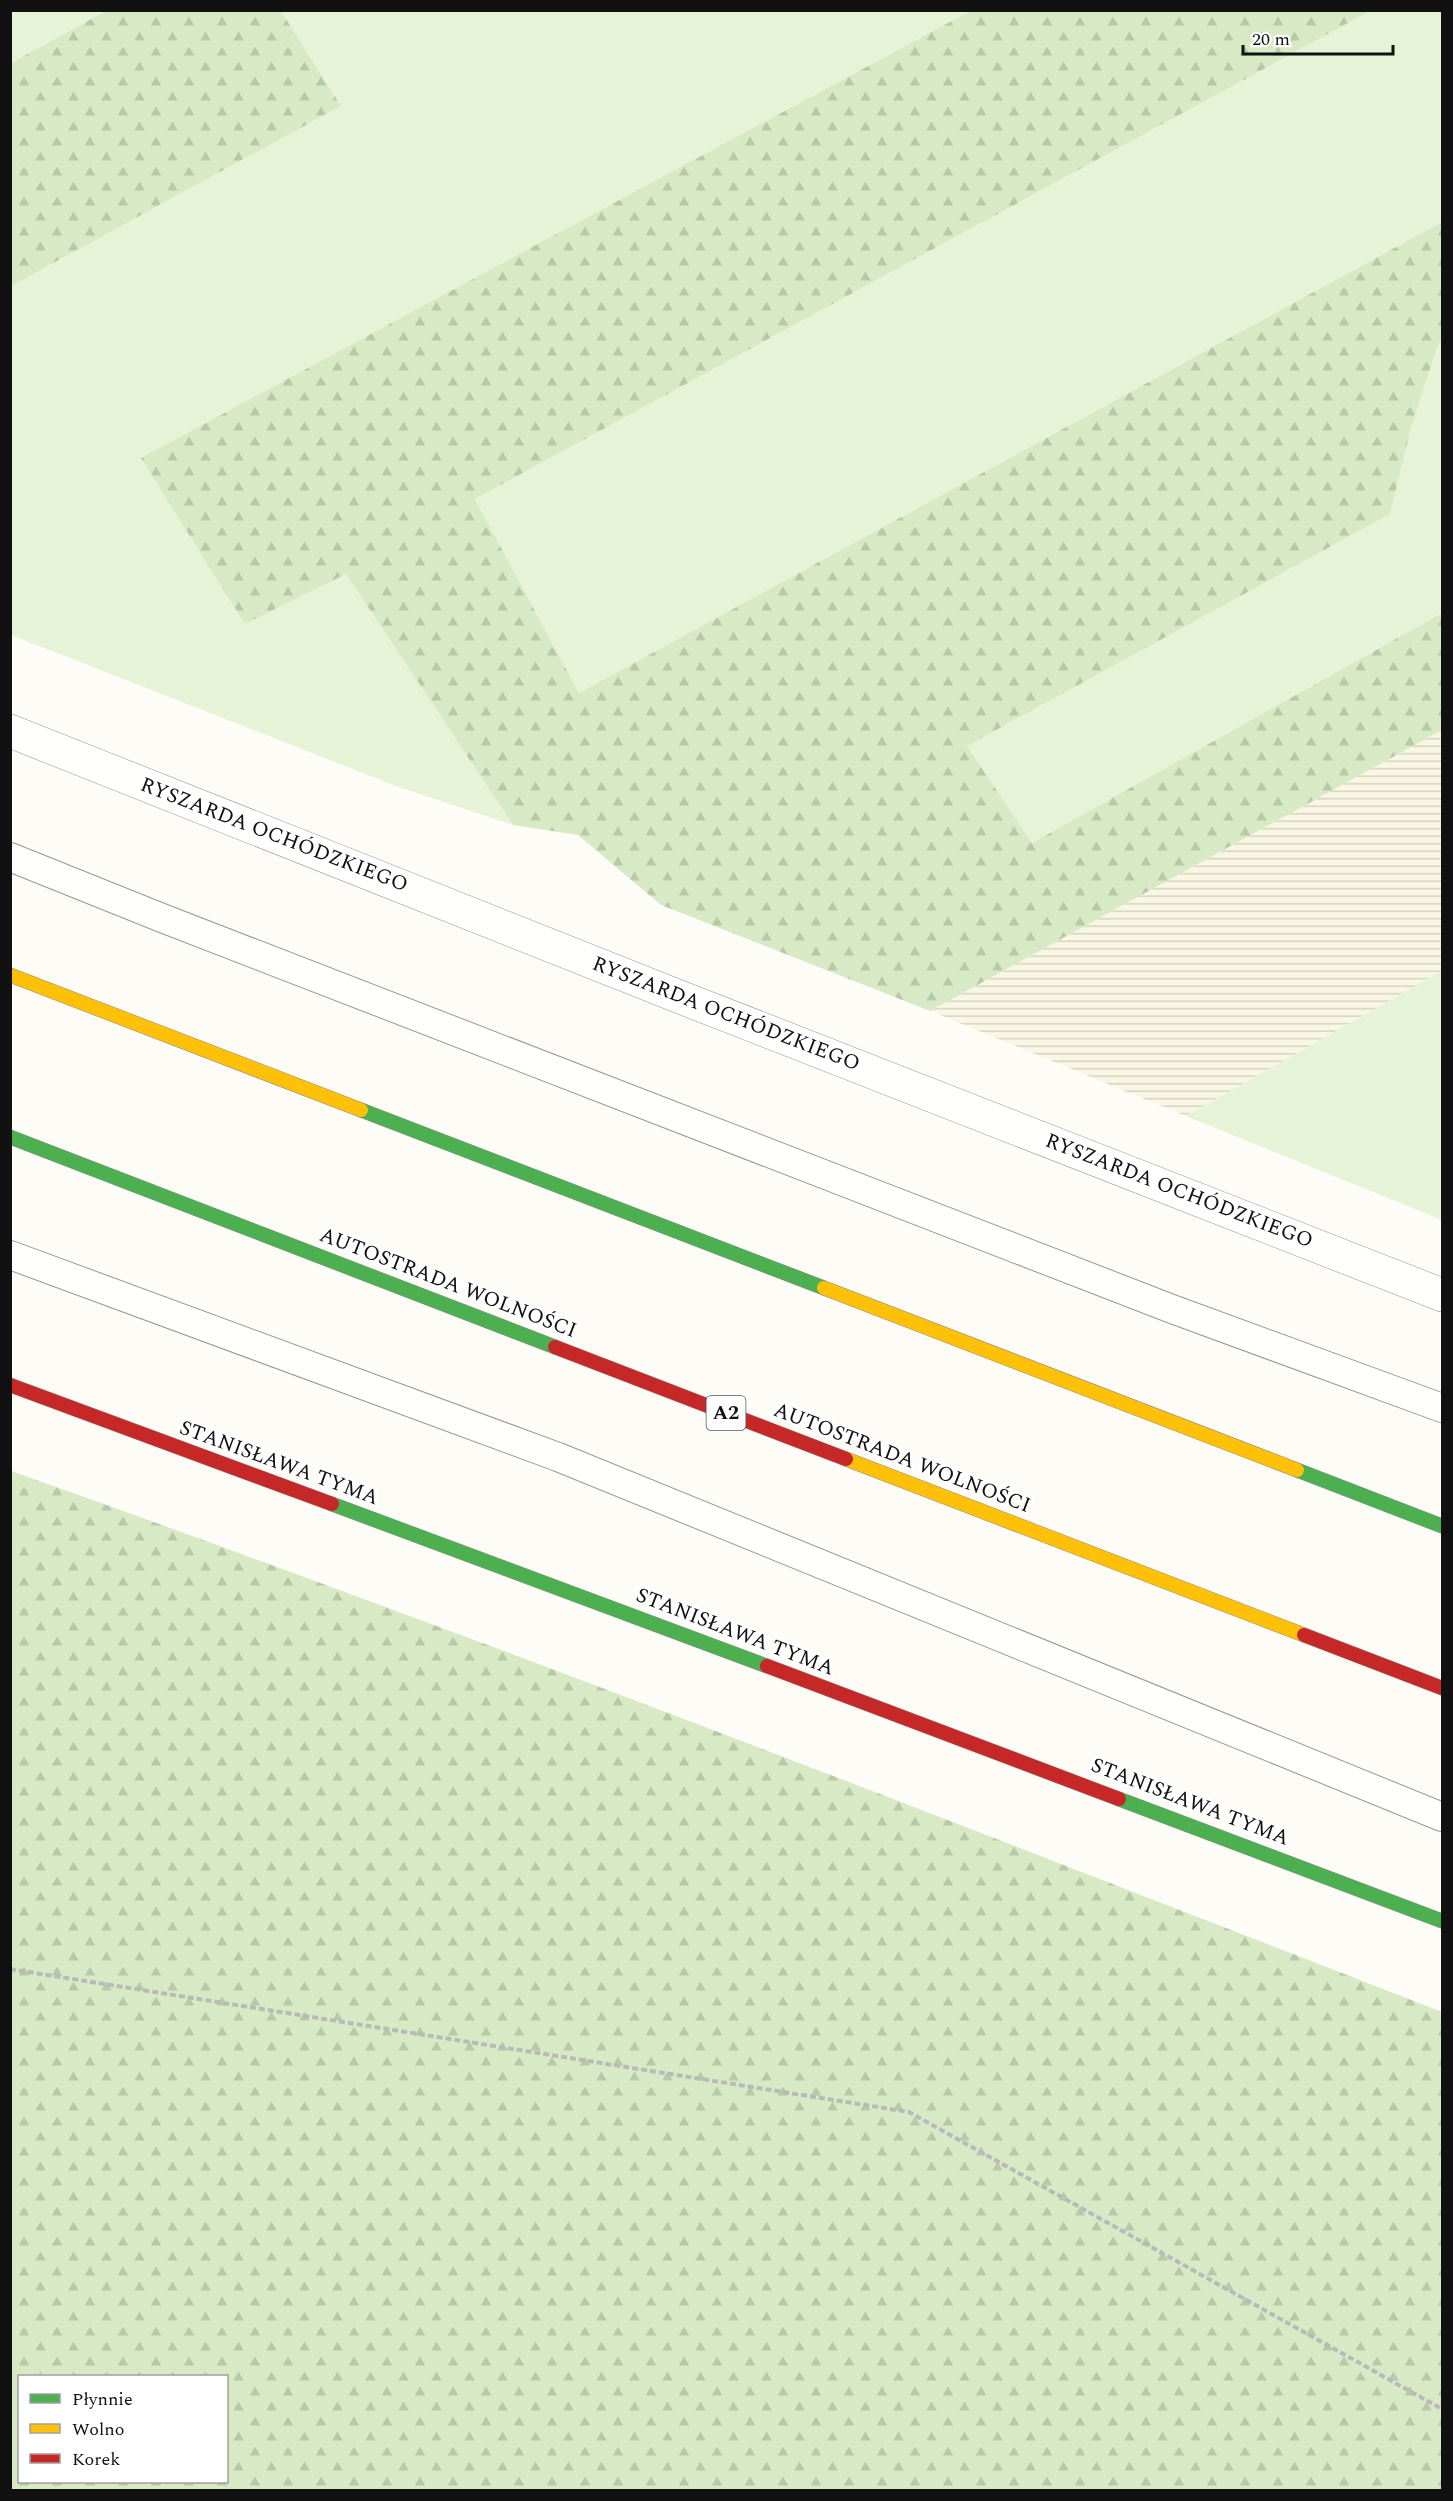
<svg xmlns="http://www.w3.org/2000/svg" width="1453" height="2501" font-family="Spectral,serif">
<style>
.farmland{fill:url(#farmland-rules)}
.grass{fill:#e7f3d7}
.forest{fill:url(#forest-firs);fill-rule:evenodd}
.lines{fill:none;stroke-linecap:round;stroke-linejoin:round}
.lane-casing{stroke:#979795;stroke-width:30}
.street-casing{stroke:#979795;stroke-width:34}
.fast-casing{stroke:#8e8d8b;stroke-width:15}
.slow-casing{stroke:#8e8d8b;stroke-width:15}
.jam-casing{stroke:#8e8d8b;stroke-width:15}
.path{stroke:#b9b9b8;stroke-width:4;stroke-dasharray:6 3;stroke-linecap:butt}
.lane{stroke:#fffffe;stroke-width:28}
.street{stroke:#fffffe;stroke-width:33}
.fast{stroke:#4caf50;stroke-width:14}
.slow{stroke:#ffc107;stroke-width:14}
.jam{stroke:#c62828;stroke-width:14}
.labels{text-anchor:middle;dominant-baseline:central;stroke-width:6;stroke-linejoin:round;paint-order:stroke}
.shield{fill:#fff;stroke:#585858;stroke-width:1.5}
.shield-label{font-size:20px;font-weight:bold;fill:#111}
.street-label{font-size:21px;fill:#111;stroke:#fff}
</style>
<defs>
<pattern id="farmland-rules" width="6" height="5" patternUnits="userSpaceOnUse" patternTransform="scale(1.5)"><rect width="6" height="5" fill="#f9f7e4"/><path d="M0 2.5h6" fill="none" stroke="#d4d3c3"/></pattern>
<pattern id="forest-firs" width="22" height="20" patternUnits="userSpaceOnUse" patternTransform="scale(1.5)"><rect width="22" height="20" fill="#d8eac5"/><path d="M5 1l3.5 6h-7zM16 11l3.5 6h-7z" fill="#b8c8a8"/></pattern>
</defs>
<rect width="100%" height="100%" fill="#fdfcf7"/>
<!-- farmland -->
<polygon class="farmland" points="1442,730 1442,971 1186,1116 930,1011"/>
<!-- grass -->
<g class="grass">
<polygon points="11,11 106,11 11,63"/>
<polygon points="281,11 970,11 142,458 346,574 513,825 396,786 11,635 10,286 341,106"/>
<polygon points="1370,11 1442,11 1442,222 579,693 475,499"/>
<polygon points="1442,340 1442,613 1032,843 967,746 1390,514 1411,428 1438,343"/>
<polygon points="1442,971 1442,1220 1186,1116"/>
</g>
<!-- forest -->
<g class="forest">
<polygon points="106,11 281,11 341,106 11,286 11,63"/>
<polygon points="970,11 1370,11 475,499 579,693 1442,222 1442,340 1438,344 1411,428 1390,514 967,746 1032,843 1442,613 1442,730 930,1011 661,905 578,835 513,825 346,574 245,624 141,458"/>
<path d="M11 1471C491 1641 967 1827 1442 2012V2490H11ZM20 2376H226V2482H20Z"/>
</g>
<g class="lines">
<!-- lane casing -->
<g class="lane-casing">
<g id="lane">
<polyline points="10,857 162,918 1172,1309 1442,1408"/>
<polyline points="10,1255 558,1457 1442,1817"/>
</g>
</g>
<!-- street casing -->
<g class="street-casing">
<polyline id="street" points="10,731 680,997 1442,1295"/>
</g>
<!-- fast casing -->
<g class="fast-casing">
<g id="fast">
<polyline points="361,1110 824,1288"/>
<polyline points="10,1137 555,1347"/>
<polyline points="1297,1470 1442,1526"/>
<polyline points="332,1504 767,1666"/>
<polyline points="1119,1799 1442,1921"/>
</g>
</g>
<!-- slow casing -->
<g class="slow-casing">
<g id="slow">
<polyline points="10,975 361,1110"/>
<polyline points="824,1288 1297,1470"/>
<polyline points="846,1459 1304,1635"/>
</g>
</g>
<!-- jam casing -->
<g class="jam-casing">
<g id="jam">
<polyline points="555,1347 846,1459"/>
<polyline points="10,1385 332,1504"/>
<polyline points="1304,1635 1442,1688"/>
<polyline points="767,1666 1119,1799"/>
</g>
</g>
<!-- path -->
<polyline class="path" points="10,1969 909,2112 1442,2409"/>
<!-- lane -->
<use href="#lane" class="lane"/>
<!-- street -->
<use href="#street" class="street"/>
<!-- fast -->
<use href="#fast" class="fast"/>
<!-- slow -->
<use href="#slow" class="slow"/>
<!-- jam -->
<use href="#jam" class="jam"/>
</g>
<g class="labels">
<!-- shield labels -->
<rect class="shield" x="706.5" y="1396" width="39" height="34" rx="4.5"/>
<g class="shield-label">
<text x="726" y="1413">A2</text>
</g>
<!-- street labels -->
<g class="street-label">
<text transform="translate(274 835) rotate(21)">RYSZARDA OCHÓDZKIEGO</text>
<text transform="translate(726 1014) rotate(21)">RYSZARDA OCHÓDZKIEGO</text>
<text transform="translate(1179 1191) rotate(21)">RYSZARDA OCHÓDZKIEGO</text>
<text transform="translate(448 1283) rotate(21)">AUTOSTRADA WOLNOŚCI</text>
<text transform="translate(902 1458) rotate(21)">AUTOSTRADA WOLNOŚCI</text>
<text transform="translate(279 1463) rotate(20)">STANISŁAWA TYMA</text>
<text transform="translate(735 1632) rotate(21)">STANISŁAWA TYMA</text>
<text transform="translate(1190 1802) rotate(21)">STANISŁAWA TYMA</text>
</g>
</g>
<!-- border -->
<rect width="1453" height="2501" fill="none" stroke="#111111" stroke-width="24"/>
<!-- legend -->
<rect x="18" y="2375" width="210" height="108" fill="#ffffff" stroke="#a0a0a0" stroke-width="1.5"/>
<rect x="30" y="2394" width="30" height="9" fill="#4caf50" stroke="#a0a0a0" stroke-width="1.5"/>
<text x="72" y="2405" font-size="18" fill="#111111">Płynnie</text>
<rect x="30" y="2424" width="30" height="9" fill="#ffc107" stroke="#a0a0a0" stroke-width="1.5"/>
<text x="72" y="2435" font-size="18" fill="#111111">Wolno</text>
<rect x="30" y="2454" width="30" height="9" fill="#c62828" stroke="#a0a0a0" stroke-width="1.5"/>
<text x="72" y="2465" font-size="18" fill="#111111">Korek</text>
<!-- scale -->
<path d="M1243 45v9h150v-9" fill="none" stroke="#111111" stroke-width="3"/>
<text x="1252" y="45" font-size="18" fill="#111111" stroke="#ffffff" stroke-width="4.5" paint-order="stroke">20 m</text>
</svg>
